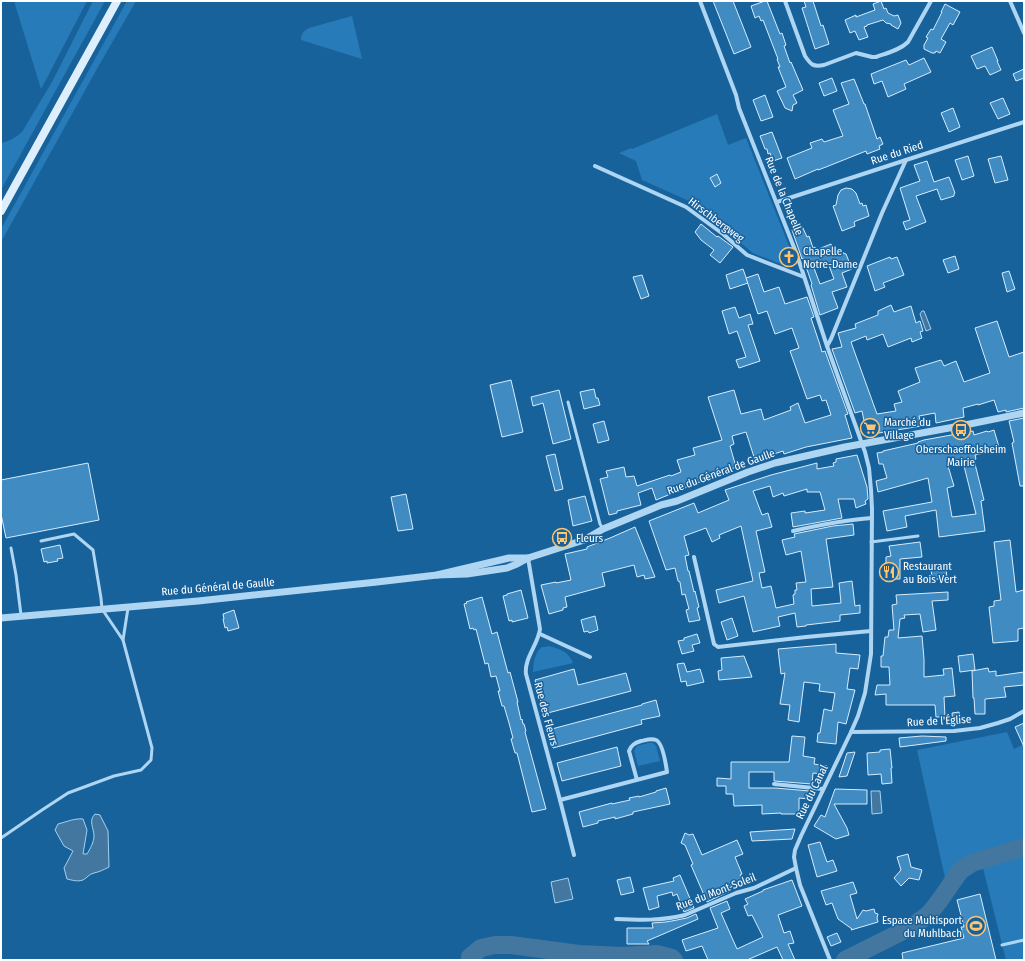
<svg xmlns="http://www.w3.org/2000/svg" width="1025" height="961" font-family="'Fira Sans Condensed',sans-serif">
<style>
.green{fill:#277bb8}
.water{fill:#43779f;stroke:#a1d2f4}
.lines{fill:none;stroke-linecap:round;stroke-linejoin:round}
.river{stroke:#43779f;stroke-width:18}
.building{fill:#408bc2;stroke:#d6ecfc;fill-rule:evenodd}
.service{stroke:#aed5f2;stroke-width:3}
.minor{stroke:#aed5f2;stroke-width:4}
.tertiary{stroke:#aed5f2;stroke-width:7}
.secondary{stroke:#ddeefc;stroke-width:8}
.labels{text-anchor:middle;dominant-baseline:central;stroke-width:3;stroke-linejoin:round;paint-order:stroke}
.street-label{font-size:11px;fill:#fff;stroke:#18629c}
.poi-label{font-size:11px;fill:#fff;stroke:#18629c;text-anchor:start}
</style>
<rect width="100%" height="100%" fill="#18629c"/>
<!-- green -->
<g class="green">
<polygon points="14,1 87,1 48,76 41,89"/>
<path d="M93 1H105L1 190V143C10 141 15 138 22 132L52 82Z"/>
<polygon points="127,1 136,1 98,67 1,242 1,229"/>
<path d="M352 16 362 59 301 40C301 33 304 31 309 28Z"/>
<polygon points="717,114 728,145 746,138 791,251 784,253 787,263 783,265 753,253 689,201 642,180 636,161 619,153 631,148 632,149"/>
<path d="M549 646C560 649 569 652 573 663L533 672C533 665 535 651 542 647 544 647 546 647 549 646Z"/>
<polygon points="1007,732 1014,749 1024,744 1024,960 1006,960 983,868 945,878 917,750"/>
<polygon points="648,743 653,743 656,746 660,761 638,766 634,751 637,746"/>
</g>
<!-- water -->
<g class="water">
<polygon points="922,311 924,311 931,329 926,331 920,314"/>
<polygon points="871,791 880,791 882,813 872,814"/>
<path d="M95 814 100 815 108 831 109 867C103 870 99 872 94 873 89 874 87 878 83 880 77 882 72 880 67 879L64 868 73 851 64 846 55 830 58 824C66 822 75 818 83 819L87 830 83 854H87C90 849 94 842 94 836 94 828 88 821 95 814Z"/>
<polygon points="568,878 573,899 555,903 551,882"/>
</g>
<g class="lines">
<!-- river -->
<g class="river">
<polyline points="470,960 470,957 481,948 495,945 511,945 579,954 623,956 657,954 672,958 674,960"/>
<polyline points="845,960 913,926 929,914 940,900 960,871 972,863 1024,847"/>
</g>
</g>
<!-- building -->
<g class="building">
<polygon points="713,1 733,1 751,47 734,54"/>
<polygon points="765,1 767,1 778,29 780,34 782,33 786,45 784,46 790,63 791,62 803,90 793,95 797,103 793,105 792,111 785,108 777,91 786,87 778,67 780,67 777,59 778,59 763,20 761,21 759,16 755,18 751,6"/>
<polygon points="804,1 813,1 821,26 823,25 829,44 815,49 802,8 806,7"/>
<polygon points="881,1 884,9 886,8 888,13 894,16 898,15 901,23 898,29 891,25 891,24 886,23 883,20 867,25 867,26 864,27 868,37 859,40 855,31 850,33 845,20 856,15 856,17 875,10 873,4"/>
<polygon points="945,4 960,12 953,25 950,23 941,39 946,42 940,53 936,51 935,53 932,53 924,49 924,45 928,38 926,37 931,29 933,30 942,12 941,12"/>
<polygon points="992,47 998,61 997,61 1001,70 990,75 985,66 977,69 971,56"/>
<polygon points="924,58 931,72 904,84 906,89 888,97 882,81 874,84 871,74 906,60 909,65"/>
<polygon points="1024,69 1024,78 1016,81 1013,74"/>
<polygon points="832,78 837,91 824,96 819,83"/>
<polygon points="854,79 864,104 865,104 877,139 880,137 883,144 879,146 880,149 867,154 866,151 826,167 818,170 818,169 795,179 787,158 812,148 810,143 822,139 824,142 843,136 833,110 849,104 841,83"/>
<polygon points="765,95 773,117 761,121 753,100"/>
<polygon points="1003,98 1010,114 998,119 990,103"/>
<polygon points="953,108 960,127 949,132 941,113"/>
<polygon points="772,132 782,158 773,161 770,153 768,154 767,149 765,149 760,136"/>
<polygon points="968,156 974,176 962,180 955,160"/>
<polygon points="1001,156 1008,180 995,183 988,159"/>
<polygon points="927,161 934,182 949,177 955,193 954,194 954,196 941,200 937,189 916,196 926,222 906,230 903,222 910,220 900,188 920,181 914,165"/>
<polygon points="717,174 721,183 715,187 710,178"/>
<polygon points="846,188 852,189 856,193 860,204 862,203 863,206 866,205 869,216 856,221 854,222 855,226 842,231 833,206 836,205 838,195 841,190"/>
<polygon points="701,224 717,237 718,236 733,247 720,263 710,255 714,250 701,240 695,232"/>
<path d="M802 226 807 237 809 236 813 248 815 247 816 250 831 244 835 254 841 252 846 254 852 269 842 273 847 287 832 292 838 308 820 315 811 285 812 284 803 258 802 259 792 230ZM828 263 834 279 820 284 814 268Z"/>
<polygon points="791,250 795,261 787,263 784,253"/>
<polygon points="955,256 959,269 948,273 943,260"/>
<polygon points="890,257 891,259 897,257 904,275 883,283 885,287 875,291 867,266"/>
<polygon points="743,269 748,283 730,289 726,275"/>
<polygon points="1009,271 1015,289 1007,292 1002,273"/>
<polygon points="758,274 764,292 779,287 785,304 807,297 814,317 811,318 820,345 822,352 825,351 848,414 845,415 852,438 806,447 784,454 783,451 768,456 767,453 754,457 746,432 732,436 734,444 730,446 736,467 656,500 652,488 638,493 641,505 617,511 617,513 609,515 600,479 608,477 606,471 624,467 626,477 634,476 637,486 670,475 671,476 681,472 677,460 695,455 693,448 722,440 708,397 734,390 741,414 761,409 764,420 791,410 790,407 798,403 805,423 831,415 826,400 822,401 820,395 807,399 790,351 799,348 792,328 775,334 767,311 758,314 746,278"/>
<polygon points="642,275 649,296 641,299 633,277"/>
<polygon points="891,305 894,312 911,306 916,323 920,321 923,331 920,332 922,338 912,342 911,338 888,347 883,334 867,340 866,336 851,342 856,356 877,414 896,411 894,404 902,402 898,391 920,382 915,368 941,360 944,366 956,361 964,382 990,373 975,328 997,321 1009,357 1024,352 1024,408 1006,412 1006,410 998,412 994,400 978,405 978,404 963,408 964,417 936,423 935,413 919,416 921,426 867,435 862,411 855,413 832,349 842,347 838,333 856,328 855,324 878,315 878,311"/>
<polygon points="735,307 739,318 750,314 753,324 748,325 760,361 739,368 736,360 746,357 737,331 729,334 722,311"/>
<polygon points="511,380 523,432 502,437 490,385"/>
<polygon points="594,389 596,398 598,398 600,405 584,409 580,392"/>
<polygon points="559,390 571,439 553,444 543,403 533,406 531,397"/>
<polygon points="1024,418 1024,486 1020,486 1012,443 1014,442 1009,421"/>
<polygon points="604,421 609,440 598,443 593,424"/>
<path d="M994 430 999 447 995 448 996 450 975 455 976 459 974 460 984 500 981 501 985 531 939 537 936 510 905 516 907 527 887 531 883 511 932 502 928 478 878 492 876 481 887 478 883 464H879L877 453 883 452V451L918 443V442L924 440 973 431 974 435 987 431 988 432ZM963 462 976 514 952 517 947 488 954 486 948 466Z"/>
<polygon points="555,454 563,489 555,491 546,456"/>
<polygon points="857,455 867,487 868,499 865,501 866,504 856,508 854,499 838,499 842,518 793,527 791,513 805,511 805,513 825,510 820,492 807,492 807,489 784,496 783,493 773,497 770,486 753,491 762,515 768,513 772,527 756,531 765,572 759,573 762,588 771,586 776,608 794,604 793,595 795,594 795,590 797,590 796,583 806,582 801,551 786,555 782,540 795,537 794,534 833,526 853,524 854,535 826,539 833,587 811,589 812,606 841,603 839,583 852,581 855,606 860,605 860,613 840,615 840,621 806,625 806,626 797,627 795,613 778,617 780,626 753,632 744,596 719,603 716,590 753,581 741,526 719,535 720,538 712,542 706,528 684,536 689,555 685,556 688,571 689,571 694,592 695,591 699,607 697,608 700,620 689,622 686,610 689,609 685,594 682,595 680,582 678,581 675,568 666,570 649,521 694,503 698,513 729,500 725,490 771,475 817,463 817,469 834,466 833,463 836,462 836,459"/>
<polygon points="88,463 99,520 6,538 1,514 1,480"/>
<polygon points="406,494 413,529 398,531 391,497"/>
<polygon points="585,496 592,521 573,526 568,500"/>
<polygon points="635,527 655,577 645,579 644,575 637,577 634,565 602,573 605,586 565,597 567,607 563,608 563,610 549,614 541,585 556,582 556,583 571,580 565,554 587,549 587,547 610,538"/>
<polygon points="1010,540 1016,592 1024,590 1024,628 1018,629 1018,641 993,643 989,607 994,606 994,601 1001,600 994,542"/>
<polygon points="920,542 922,557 900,559 900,579 886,579 886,557 891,556 889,546"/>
<polygon points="60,545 63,558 57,559 58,561 47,563 47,561 44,562 41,549"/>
<polygon points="946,567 947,579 932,579 931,568"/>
<polygon points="521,590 528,618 512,622 512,620 509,621 503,596 507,595 507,594"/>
<polygon points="948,592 948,600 932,601 936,630 923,632 920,614 904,615 905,618 900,619 898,638 922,636 924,659 924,677 944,675 943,669 952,668 955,696 944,697 945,717 936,717 935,705 886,705 886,694 875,695 877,685 890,685 889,667 881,667 881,656 883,656 885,637 888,637 889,630 894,630 892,605 897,604 896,595"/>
<polygon points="482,597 492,634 497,632 508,673 510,672 518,702 517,702 521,720 522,719 523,724 524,724 526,731 525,732 546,809 532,812 517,753 515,753 511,739 513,738 509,723 504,706 502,706 498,691 500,691 496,676 491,677 488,663 485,664 476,629 474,630 473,628 470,629 464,604 467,603 466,602"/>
<polygon points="234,610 239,628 228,631 227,627 225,628 223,619 224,619 223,614"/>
<polygon points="595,616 598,630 589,633 588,631 584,632 581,620"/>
<polygon points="732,618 738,636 727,640 721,622"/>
<polygon points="697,634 700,643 692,645 694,651 682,654 678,641 684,640 684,638"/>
<polygon points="836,644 836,653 860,655 858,669 850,668 847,689 855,690 846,724 838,722 836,744 817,742 818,733 820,733 824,709 832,711 835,693 819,691 820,684 804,682 799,722 788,720 790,705 780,704 785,673 781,674 778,649"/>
<polygon points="973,654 975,670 960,672 958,656"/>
<polygon points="744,656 752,677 719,680 718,671 722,670 721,658"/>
<polygon points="684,663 687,672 700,669 704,682 687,686 686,681 681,682 677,664"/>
<polygon points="988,668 989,672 996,671 996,676 1024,672 1024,685 1004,687 1006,697 985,699 985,714 975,714 974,698 973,698 972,671"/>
<polygon points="574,669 578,685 626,673 631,691 544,714 535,680"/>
<polygon points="656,700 660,716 641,720 642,724 553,748 548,730 642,705 642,704"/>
<polygon points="959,712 961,722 953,724 952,713"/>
<polygon points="1024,723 1024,747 1015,727"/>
<polygon points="792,736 805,737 803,756 815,758 814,764 827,766 823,774 813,773 812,784 774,781 774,772 749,772 749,788 775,788 810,791 809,799 799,798 799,814 781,814 781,813 762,814 762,805 734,806 733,794 726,794 726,786 717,786 717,778 731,779 731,762 789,762"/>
<polygon points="922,736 946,737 946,741 900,747 899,738"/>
<polygon points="617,747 621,766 562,781 557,763"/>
<polygon points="890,749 892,768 891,768 892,783 882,784 881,774 868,775 867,753 880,752 880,750"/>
<polygon points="855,752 847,776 839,777 847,753"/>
<polygon points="666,788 670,804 633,812 633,814 615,819 615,817 598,821 598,823 583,827 579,812 612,803 612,804 630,800 629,798 639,796 639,797 656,792 656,791"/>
<polygon points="835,789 867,790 867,804 834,804 847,828 849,835 836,839 814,826 821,815 825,817"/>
<polygon points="795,829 792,839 752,841 750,832"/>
<polygon points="685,833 689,835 693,834 702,855 737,840 743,854 735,857 742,874 740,875 743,882 729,888 730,891 707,902 691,865 693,864 685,845 681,843"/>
<polygon points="820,842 827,862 833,860 837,871 817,877 808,845"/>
<polygon points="908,854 911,867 922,870 919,880 909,878 901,886 894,878 901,870 897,857"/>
<polygon points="680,875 694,908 684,912 677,894 673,896 672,892 657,896 659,907 649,910 643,888 674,881 673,878"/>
<polygon points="630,877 634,892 621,895 617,880"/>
<polygon points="792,880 802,906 778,915 784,933 790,931 794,943 788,944 795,960 783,960 777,947 747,960 708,960 702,946 686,951 682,940 718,928 710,908 727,901 730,909 721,913 737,949 763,937 752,915 748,916 744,906 748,904 745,899 763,891 763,890"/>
<polygon points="853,882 857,893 850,895 857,919 863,910 866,911 874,909 875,913 878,914 877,918 878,922 851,930 852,929 838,919 832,903 826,905 821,891"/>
<polygon points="980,894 996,960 903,960 902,953 964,938 961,927 964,927 957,900"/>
<polygon points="696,914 698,919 647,941 649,944 627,944 627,928 653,928 652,923 666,922 677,920 687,918"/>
<polygon points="837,933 841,942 831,946 827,937"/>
</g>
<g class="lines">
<!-- service -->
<g class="service">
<polyline points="568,402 600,524 603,529"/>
<polyline points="871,542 918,536"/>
<polyline points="11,548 16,575 21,615"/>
<polyline points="123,640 128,608"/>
<polyline points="1,838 42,810 68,793 114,776 141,770 151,760 152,748 123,640 102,609 101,598 93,550 74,534 41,541"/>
<polyline points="1002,945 1024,940"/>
</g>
<!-- minor -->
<g class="minor">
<polyline points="700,1 736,95 739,108 797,255 827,346 865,452 869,468 871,490 872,509 871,654 865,693 858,716 851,732 801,836 795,850 794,857 796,868 800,885 830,960"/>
<path d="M785 1 805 56C811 65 813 67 824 65L856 53 872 57H876C887 53 900 50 908 42L931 1"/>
<polyline points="1010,1 1024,33"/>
<polyline points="595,166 686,207 723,234 747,255 804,277"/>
<polyline points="777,202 906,160 1024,122"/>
<polyline points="827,346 831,339 882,213 906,160"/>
<path d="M793 531C819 525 845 520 872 518"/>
<polyline points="694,557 714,644 718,647 806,637 871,631"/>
<path d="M528 558 540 629C538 645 524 658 526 674L560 800 574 855"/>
<polyline points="540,634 590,657"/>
<polyline points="851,732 954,731 980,728 998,723 1010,719 1024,711"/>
<polyline points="774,784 823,789"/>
<path d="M560 800 667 772C666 765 663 743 656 740 651 738 646 740 641 741 635 743 631 745 629 751L637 780"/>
<path d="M616 919C639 920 662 921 685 915L736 893 754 888 796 868"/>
</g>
<!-- tertiary -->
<g class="tertiary">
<polyline points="437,575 467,574 507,568 517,564 528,558 584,540 603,529 649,510 661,505 677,501 748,472 775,463 845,447 960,426 1024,413"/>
<polyline points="1,618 198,601 377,582 437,575 509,558 528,558"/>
</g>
<!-- secondary -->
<polyline class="secondary" points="1,211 117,1"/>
</g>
<!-- icons -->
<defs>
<g id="church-ring" transform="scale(1)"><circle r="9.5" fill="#18629c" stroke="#ffc46f" stroke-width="1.5"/><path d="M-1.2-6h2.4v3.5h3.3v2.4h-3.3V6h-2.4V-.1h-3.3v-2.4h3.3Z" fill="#ffc46f"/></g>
<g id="supermarket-ring" transform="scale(1)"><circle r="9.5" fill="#18629c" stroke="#ffc46f" stroke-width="1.5"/><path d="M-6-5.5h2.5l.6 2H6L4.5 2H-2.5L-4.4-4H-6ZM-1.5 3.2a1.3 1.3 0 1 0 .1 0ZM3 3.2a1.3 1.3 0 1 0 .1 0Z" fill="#ffc46f"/></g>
<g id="bus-ring" transform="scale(1)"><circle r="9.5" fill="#18629c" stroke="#ffc46f" stroke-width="1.5"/><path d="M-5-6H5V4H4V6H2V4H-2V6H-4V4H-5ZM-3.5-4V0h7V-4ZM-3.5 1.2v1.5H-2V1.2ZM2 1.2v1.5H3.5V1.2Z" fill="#ffc46f"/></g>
<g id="restaurant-ring" transform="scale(1)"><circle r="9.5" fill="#18629c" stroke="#ffc46f" stroke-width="1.5"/><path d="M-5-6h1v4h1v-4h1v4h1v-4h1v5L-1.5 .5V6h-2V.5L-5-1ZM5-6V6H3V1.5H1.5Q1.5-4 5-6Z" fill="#ffc46f"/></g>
<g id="stadium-ring" transform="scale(1)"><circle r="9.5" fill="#18629c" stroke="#ffc46f" stroke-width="1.5"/><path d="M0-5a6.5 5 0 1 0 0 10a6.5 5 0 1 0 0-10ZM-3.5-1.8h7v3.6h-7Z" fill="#ffc46f"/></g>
</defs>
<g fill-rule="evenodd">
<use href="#church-ring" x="789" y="257"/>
<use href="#supermarket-ring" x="870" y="428"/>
<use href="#bus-ring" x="961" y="430"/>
<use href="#bus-ring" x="562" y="538"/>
<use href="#restaurant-ring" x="889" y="572"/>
<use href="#stadium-ring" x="976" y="926"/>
</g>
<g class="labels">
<!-- street labels -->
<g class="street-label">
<text transform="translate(897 153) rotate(-18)">Rue du Ried</text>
<text transform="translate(784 196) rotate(68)">Rue de la Chapelle</text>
<text transform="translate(716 220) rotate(37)">Hirschbergweg</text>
<text transform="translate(721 472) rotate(-20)">Rue du Général de Gaulle</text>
<text transform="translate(218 587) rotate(-5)">Rue du Général de Gaulle</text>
<text transform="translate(546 714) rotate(75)">Rue des Fleurs</text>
<text transform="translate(939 721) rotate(-3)">Rue de l'Église</text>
<text transform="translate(812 792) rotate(-64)">Rue du Canal</text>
<text transform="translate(716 892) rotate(-21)">Rue du Mont Soleil</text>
</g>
<!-- poi labels -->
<g class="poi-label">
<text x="803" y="251">Chapelle<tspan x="803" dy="13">Notre-Dame</tspan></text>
<text x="884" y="422">Marché du<tspan x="884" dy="13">Village</tspan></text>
<text x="961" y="449" text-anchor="middle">Oberschaeffolsheim<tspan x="961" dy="13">Mairie</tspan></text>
<text x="576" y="538">Fleurs</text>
<text x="903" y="566">Restaurant<tspan x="903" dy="13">au Bois Vert</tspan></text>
<text x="962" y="920" text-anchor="end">Espace Multisport<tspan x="962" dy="13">du Muhlbach</tspan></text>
</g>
</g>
<!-- border -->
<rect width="1025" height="961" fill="none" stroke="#ffffff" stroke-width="4"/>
</svg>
